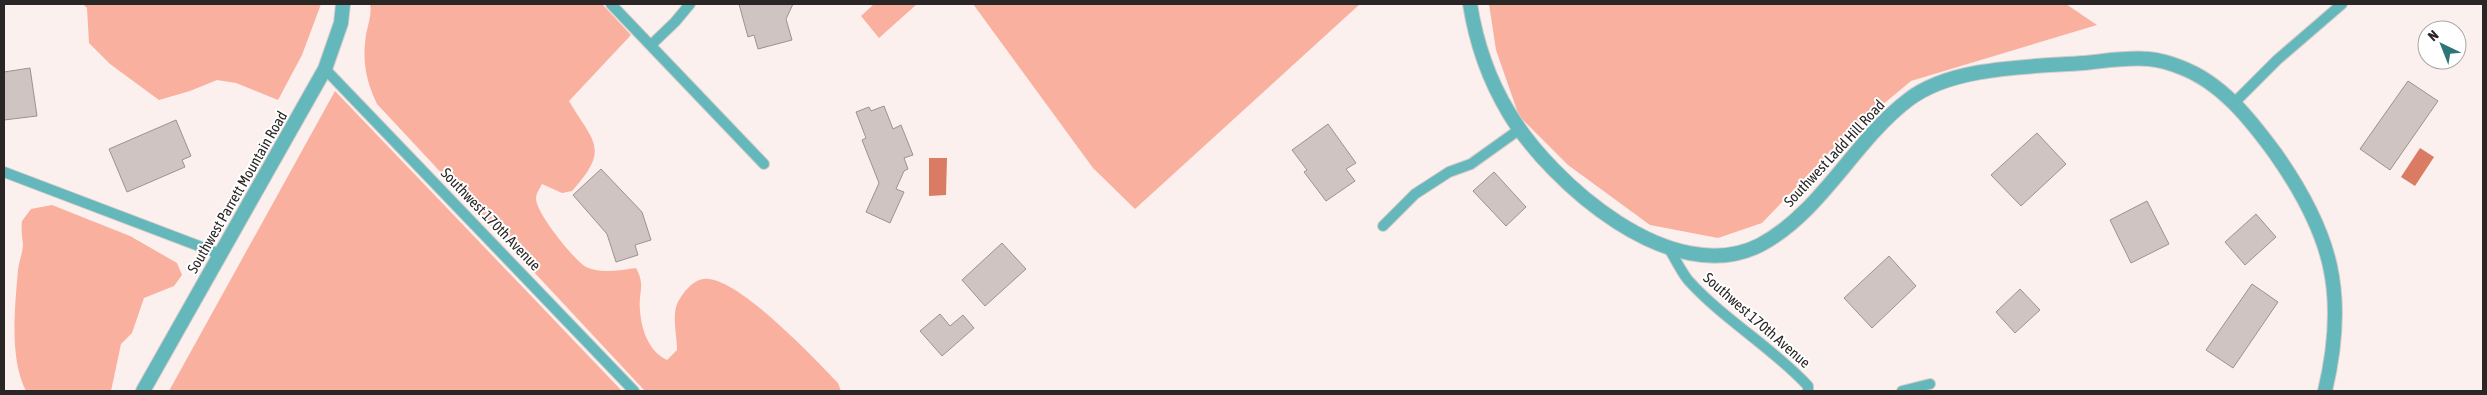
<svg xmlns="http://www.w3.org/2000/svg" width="2487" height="395" font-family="'Asap Condensed',sans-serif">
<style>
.green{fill:#fab09e}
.water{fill:#da7c64}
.building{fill:#cfc4c1;stroke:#9c928f}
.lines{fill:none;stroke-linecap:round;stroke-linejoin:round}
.service-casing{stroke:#d5ccc9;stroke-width:12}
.tertiary-casing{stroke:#d5ccc9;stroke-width:16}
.service{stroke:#64b8bb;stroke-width:10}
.tertiary{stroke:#64b8bb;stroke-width:14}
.labels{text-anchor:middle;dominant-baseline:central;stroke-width:4;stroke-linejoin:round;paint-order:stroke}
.street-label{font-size:15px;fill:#2a2625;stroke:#fff}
</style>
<rect width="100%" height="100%" fill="#fbf0ed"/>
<!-- green -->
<g class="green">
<polygon points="83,4 321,4 302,55 278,100 236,83 217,80 190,91 159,100 110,64 89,43 87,8"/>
<path d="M370 4H602L631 35 569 101C593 142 611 148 572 191L562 193 542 184C540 188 536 194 536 198 535 212 574 260 586 267 600 274 621 270 636 268 646 286 638 292 640 310 641 329 649 352 667 360L677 350C677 337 672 316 677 304 682 294 692 280 704 279 736 275 815 359 838 383L841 391H645L377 104C366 81 362 61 366 35 368 24 372 15 370 4Z"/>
<polygon points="874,4 917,4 879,38 861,16"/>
<polygon points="973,4 1360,4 1135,209 1093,168"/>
<polygon points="1489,4 2066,4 2097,25 1911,81 1845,136 1762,223 1718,238 1650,225 1568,165 1519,116 1496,50"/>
<polygon points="335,91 622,391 169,391"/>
<path d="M52 205 130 236 177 263 182 275 174 286 144 298 132 333 121 344 111 391H26C9 358 15 306 18 270 19 261 23 252 23 244 22 236 21 229 22 221L31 209Z"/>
</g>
<!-- water -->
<g class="water">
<polygon points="2420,148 2434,157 2415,186 2401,177"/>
<polygon points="929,158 947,158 946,195 929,196"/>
</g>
<!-- building -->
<g class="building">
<polygon points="739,4 793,4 786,19 792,40 758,49 754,35 748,37"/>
<polygon points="30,68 37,116 4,120 4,72"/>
<polygon points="2408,81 2438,101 2390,170 2360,149"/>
<polygon points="884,106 893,129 901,125 913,155 904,158 908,169 904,171 896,189 904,192 890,223 866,212 879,183 862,140 866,138 856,112 869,107 871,111"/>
<polygon points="176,120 191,156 182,160 185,167 127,192 109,149"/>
<polygon points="1328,124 1356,163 1346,169 1355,181 1326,201 1304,172 1307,170 1292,150"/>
<polygon points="2037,133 2066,164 2021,206 1991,175"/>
<polygon points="601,169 642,212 651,240 635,245 638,255 616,262 607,234 573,195"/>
<polygon points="1494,172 1526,207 1506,226 1473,191"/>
<polygon points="2147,201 2169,244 2131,263 2110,220"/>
<polygon points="2256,214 2276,237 2245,265 2225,242"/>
<polygon points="1002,243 1026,269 985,306 962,280"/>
<polygon points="1889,256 1916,286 1872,328 1844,298"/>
<polygon points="2252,284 2278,302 2233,368 2206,350"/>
<polygon points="2020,289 2040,310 2015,333 1996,312"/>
<polygon points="940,314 950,326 963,315 974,328 942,356 920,331"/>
</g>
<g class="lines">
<!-- service casing -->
<g class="service-casing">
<g id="service">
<polyline points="611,4 764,164"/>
<polyline points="651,45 675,22 690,4"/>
<polyline points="325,69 634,391"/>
<polyline points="2234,103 2277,60 2342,4"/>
<polyline points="4,172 220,254"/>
<polyline points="1383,226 1415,194 1449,172 1471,164 1520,129"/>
<path d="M1668 247C1675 258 1680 270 1688 280 1724 320 1772 347 1808 386V391"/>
<polyline points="1902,391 1930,384"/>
</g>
</g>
<!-- tertiary casing -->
<g class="tertiary-casing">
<g id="tertiary">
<path d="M1470 4C1476 42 1489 80 1509 113 1551 183 1672 290 1760 245 1822 212 1853 142 1908 100 1952 66 2030 67 2084 63 2105 61 2127 57 2149 59 2159 60 2170 63 2180 67 2221 82 2250 119 2275 153 2332 234 2348 294 2325 391"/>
<polyline points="143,391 325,69 341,23 343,4"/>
</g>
</g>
<!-- service -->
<use href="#service" class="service"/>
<!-- tertiary -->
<use href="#tertiary" class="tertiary"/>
</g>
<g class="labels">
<!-- street labels -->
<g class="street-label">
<text transform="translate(1834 153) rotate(-47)">Southwest Ladd Hill Road</text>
<text transform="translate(237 192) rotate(-60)">Southwest Parrett Mountain Road</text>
<text transform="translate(491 219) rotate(46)">Southwest 170th Avenue</text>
<text transform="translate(1757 320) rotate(41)">Southwest 170th Avenue</text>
</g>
</g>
<!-- border -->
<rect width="2487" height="395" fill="none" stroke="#2a2625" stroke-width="10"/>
<!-- north arrow -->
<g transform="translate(2442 45) rotate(317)"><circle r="24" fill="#ffffff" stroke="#aaa8a8"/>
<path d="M0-4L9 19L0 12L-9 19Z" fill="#2c7679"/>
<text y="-8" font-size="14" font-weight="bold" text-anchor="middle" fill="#2a2625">N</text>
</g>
</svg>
